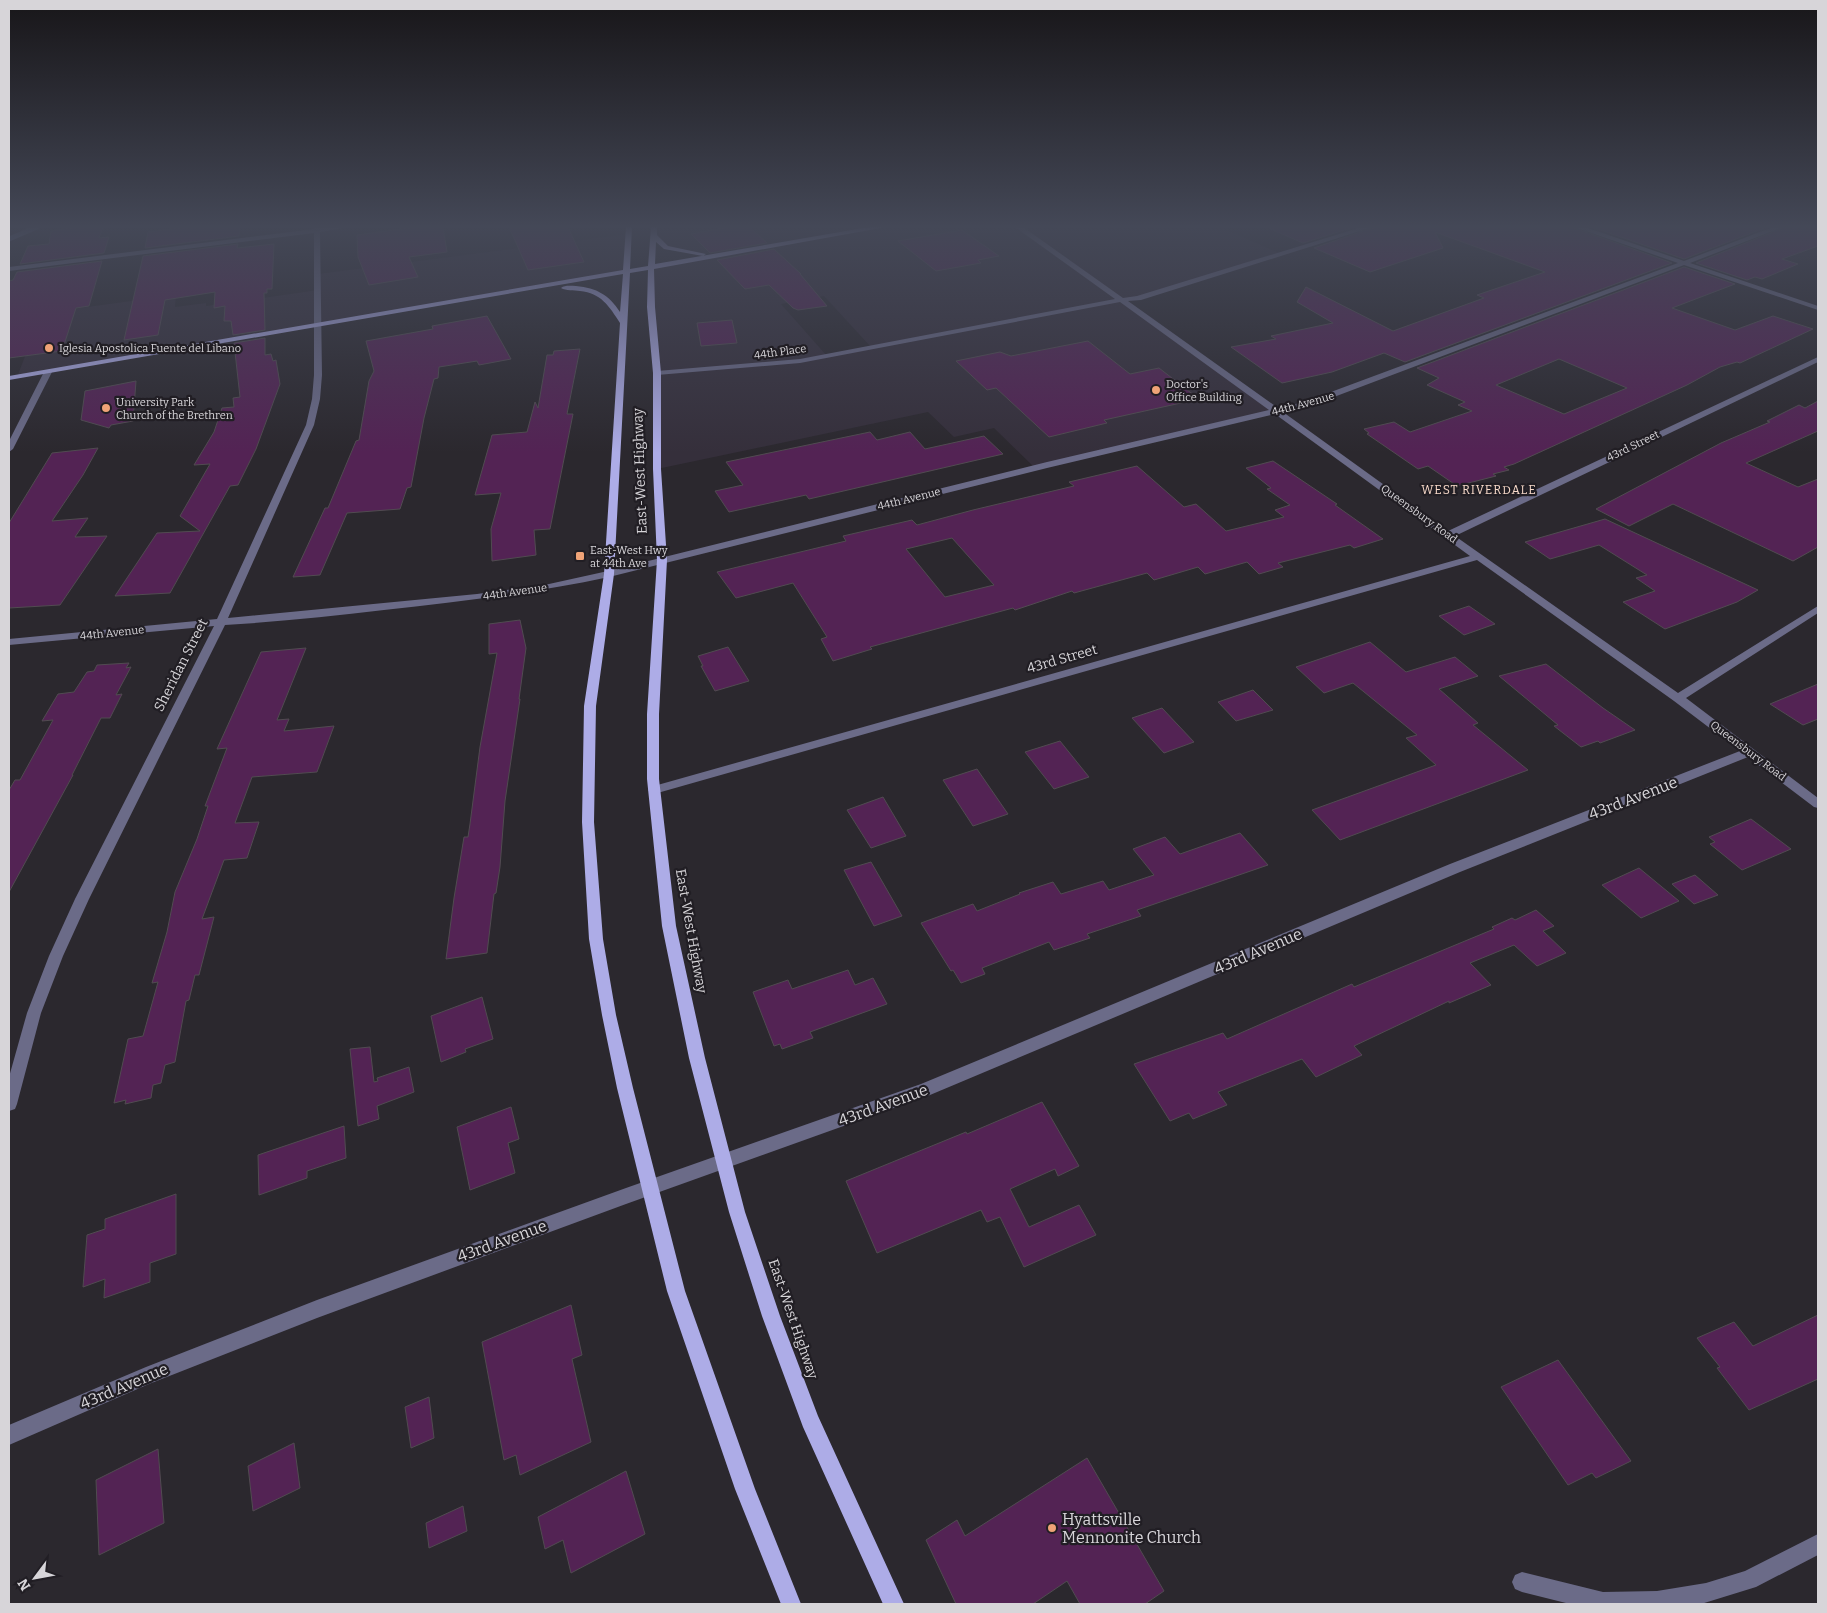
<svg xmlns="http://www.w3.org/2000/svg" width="1827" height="1613" font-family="Bitter,serif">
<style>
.built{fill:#352f3b;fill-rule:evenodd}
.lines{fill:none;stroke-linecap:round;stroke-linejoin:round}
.stream{stroke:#6676a0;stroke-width:5}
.building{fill:#532354;stroke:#514b51;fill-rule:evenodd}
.minor{fill:#6b6b88;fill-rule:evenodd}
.major{fill:#adace7;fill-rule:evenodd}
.poi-dot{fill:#efa377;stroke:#211e24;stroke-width:2}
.labels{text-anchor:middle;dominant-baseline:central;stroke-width:4.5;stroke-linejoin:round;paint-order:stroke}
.far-poi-label{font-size:11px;fill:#d7d5d9;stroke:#211e24;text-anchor:start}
.far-street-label{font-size:11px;fill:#d7d5d9;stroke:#211e24}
.far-neighbourhood-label{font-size:12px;letter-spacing:1px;fill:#f8daca;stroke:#211e24}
.street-label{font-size:14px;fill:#d7d5d9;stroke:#211e24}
.near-street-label{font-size:16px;fill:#d7d5d9;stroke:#211e24}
.near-poi-label{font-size:16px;fill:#d7d5d9;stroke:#211e24;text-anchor:start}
</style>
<rect width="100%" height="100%" fill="#2b282e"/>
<path class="built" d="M 654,227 L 1219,227 L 1281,254 L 1138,298 L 1123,299 L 1277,411 L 1035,468 L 994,428 L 954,437 L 928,412 L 657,469 L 651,268 L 725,254 L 687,253 L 659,243 ZM 824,296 L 871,347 L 827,356 L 781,304 Z
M 628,234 L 627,272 L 17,377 L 42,313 L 176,295 L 175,307 L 206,303 L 206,306 L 318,290 L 318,274 Z"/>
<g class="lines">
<path class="stream" d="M 9,239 L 37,227"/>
</g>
<path class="building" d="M 77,227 L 103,227 L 99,238 L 109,237 L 104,253 L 20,264 L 28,246 L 49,244 L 51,231 Z
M 186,227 L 240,227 L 239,236 L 145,248 L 148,232 Z
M 415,227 L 443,227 L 447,252 L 409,257 L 418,277 L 369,285 L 358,257 L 357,235 Z
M 509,227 L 568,227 L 584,262 L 528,270 Z
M 728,227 L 750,227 L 767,243 L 710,253 L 691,234 Z
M 1266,227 L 1354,227 L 1303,243 Z
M 1375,227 L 1572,227 L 1672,263 L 1405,362 L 1384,353 L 1332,372 L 1282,383 L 1231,347 L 1276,339 L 1271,336 L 1333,323 L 1297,302 L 1306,287 L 1393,331 L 1484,298 L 1477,295 L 1545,272 L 1435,232 L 1443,248 L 1370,272 L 1314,248 Z
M 1592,227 L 1767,227 L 1684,259 Z
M 1785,227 L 1818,227 L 1818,246 L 1782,259 L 1798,264 L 1762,279 L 1755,277 L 1747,280 L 1696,263 Z
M 962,230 L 999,256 L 978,260 L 981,263 L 936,271 L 898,241 Z
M 238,244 L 237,248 L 274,244 L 272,289 L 267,289 L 267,293 L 264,293 L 265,330 L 233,335 L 231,321 L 224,321 L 225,306 L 214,308 L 215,292 L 165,300 L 158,335 L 124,340 L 143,256 Z
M 774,249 L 801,274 L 800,274 L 827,306 L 798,310 L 793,308 L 769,285 L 745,289 L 717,260 Z
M 102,261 L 89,306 L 76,308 L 62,351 L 9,358 L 9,281 L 13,280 L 17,272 Z
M 1684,267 L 1735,284 L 1672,308 L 1735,330 L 1773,316 L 1813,329 L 1740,363 L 1737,362 L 1720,367 L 1687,385 L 1514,464 L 1504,467 L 1509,470 L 1493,474 L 1496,476 L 1457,486 L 1428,466 L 1418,469 L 1367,434 L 1369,433 L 1364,429 L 1394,422 L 1410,432 L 1472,411 L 1458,405 L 1465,402 L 1427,385 L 1439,378 L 1417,368 ZM 1559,359 L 1627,388 L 1564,414 L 1496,385 Z
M 487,316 L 511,359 L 479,365 L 477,361 L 439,367 L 438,378 L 434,379 L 424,418 L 411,487 L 407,488 L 400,509 L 347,513 L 320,575 L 293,577 L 325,508 L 328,508 L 356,441 L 359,440 L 369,381 L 374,371 L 366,341 L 433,329 L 432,326 Z
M 732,320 L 737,343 L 701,346 L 697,323 Z
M 265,338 L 265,355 L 271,354 L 273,361 L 276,360 L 280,384 L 256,449 L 238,485 L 230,486 L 170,593 L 115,596 L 157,533 L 200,531 L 180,516 L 210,464 L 194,465 L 214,432 L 222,408 L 234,407 L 233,398 L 240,397 L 234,343 Z
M 1088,341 L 1130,374 L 1159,368 L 1199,399 L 1104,420 L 1107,423 L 1049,437 L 996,388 L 987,390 L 956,361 L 1000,352 L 1011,356 Z
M 580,349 L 567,414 L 573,414 L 550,529 L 534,530 L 536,555 L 492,561 L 491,529 L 501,493 L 475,495 L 492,435 L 527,432 L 535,402 L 538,408 L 547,355 L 553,355 L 554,351 Z
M 136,381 L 133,421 L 111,425 L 109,428 L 81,420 L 85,391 Z
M 1818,401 L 1818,431 L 1746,463 L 1798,487 L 1818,479 L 1818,547 L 1793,561 L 1673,504 L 1629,526 L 1596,509 L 1721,443 L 1770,422 L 1767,421 L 1799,405 L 1805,408 Z
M 870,432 L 877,440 L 910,432 L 925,449 L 984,436 L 1003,454 L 809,499 L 806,495 L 729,512 L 715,491 L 743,485 L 726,462 Z
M 98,448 L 83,475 L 52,521 L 88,518 L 75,537 L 107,536 L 60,605 L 9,608 L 9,523 L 52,453 Z
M 1273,461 L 1337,504 L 1335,505 L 1383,539 L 1354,548 L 1350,545 L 1278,563 L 1283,567 L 1259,574 L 1247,562 L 1205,574 L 1198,567 L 1154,580 L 1147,573 L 1074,593 L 1072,591 L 1015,610 L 1013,608 L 870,647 L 872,649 L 833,661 L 821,639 L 827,637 L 793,583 L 736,598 L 717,572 L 846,541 L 843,536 L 869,530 L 912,520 L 917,525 L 973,510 L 1074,486 L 1069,482 L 1137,466 L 1184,507 L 1196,504 L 1226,531 L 1284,517 L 1275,510 L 1290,505 L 1267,489 L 1271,488 L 1246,468 ZM 952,538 L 994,585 L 945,597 L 906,549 Z
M 1605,519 L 1758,590 L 1737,602 L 1665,629 L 1623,602 L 1655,591 L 1636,578 L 1647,575 L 1599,545 L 1550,559 L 1525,542 Z
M 1469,606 L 1495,624 L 1464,635 L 1439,616 Z
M 520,620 L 526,648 L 519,699 L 520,699 L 505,801 L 500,867 L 496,893 L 494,894 L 487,953 L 446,959 L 454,898 L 464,837 L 468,837 L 470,824 L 480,747 L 497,653 L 489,654 L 489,624 Z
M 1370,642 L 1406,672 L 1455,657 L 1478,676 L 1439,689 L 1478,723 L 1473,725 L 1528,770 L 1340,840 L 1312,810 L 1436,765 L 1406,738 L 1417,735 L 1353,683 L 1324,693 L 1296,667 Z
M 728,647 L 749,681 L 715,691 L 701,666 L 703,666 L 698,656 Z
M 306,648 L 277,720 L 289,719 L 284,731 L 334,726 L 317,772 L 252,777 L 235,823 L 259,822 L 247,858 L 224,860 L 202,919 L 214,917 L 199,975 L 195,975 L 189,1000 L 186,1001 L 175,1062 L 165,1065 L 161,1083 L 153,1085 L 151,1098 L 125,1104 L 126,1100 L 114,1103 L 128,1039 L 143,1036 L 158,982 L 152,983 L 167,932 L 175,892 L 197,839 L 208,806 L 205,806 L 227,748 L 217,749 L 261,652 Z
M 129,663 L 126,668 L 131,667 L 116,695 L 122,694 L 110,718 L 101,718 L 72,775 L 73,775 L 9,892 L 9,790 L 15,780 L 20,780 L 53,720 L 42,721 L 58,694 L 74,692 L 87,672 L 94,671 L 97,665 Z
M 1546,664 L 1603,708 L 1635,730 L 1600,743 L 1598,741 L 1581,747 L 1554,726 L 1558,725 L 1499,676 Z
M 1818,684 L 1818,719 L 1803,725 L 1770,704 Z
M 1253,690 L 1273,710 L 1236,721 L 1218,702 Z
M 1162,708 L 1194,742 L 1164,753 L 1132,718 Z
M 1060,741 L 1089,777 L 1054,789 L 1025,752 Z
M 977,769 L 1008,814 L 973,826 L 943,780 Z
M 883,797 L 906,836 L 871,848 L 847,810 Z
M 1751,819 L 1791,849 L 1742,870 L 1710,844 L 1715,842 L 1709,837 Z
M 1240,833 L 1268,865 L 1137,910 L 1141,916 L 1087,934 L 1090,938 L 1054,950 L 1049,942 L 982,968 L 985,974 L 961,983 L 953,970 L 951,971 L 921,923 L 973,904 L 977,911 L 1020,894 L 1019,893 L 1053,882 L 1061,894 L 1103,881 L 1109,890 L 1154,875 L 1133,849 L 1165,837 L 1180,854 Z
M 871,862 L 902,916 L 874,926 L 844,870 Z
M 1639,868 L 1679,901 L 1641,918 L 1602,885 Z
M 1695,875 L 1718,895 L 1694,904 L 1672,884 Z
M 1536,910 L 1554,926 L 1543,931 L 1566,953 L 1537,966 L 1514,945 L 1470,963 L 1491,985 L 1449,1003 L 1449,1001 L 1354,1046 L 1362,1055 L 1316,1077 L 1302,1059 L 1218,1092 L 1227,1105 L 1193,1119 L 1189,1113 L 1170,1121 L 1134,1064 L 1223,1033 L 1227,1039 L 1352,984 L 1354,987 L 1494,929 L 1492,927 L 1512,918 L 1515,920 Z
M 848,970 L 855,985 L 873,978 L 887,1004 L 810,1032 L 813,1038 L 782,1049 L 780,1044 L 774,1046 L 753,992 L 788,980 L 792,989 Z
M 482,997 L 493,1039 L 465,1049 L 466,1052 L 441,1062 L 431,1016 Z
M 370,1047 L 374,1082 L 378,1081 L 377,1078 L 409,1067 L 414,1092 L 377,1106 L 379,1119 L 358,1126 L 350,1049 Z
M 1042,1102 L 1079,1166 L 1058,1176 L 1055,1169 L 1010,1189 L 1029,1227 L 1079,1205 L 1096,1235 L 1024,1267 L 1000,1217 L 987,1222 L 981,1210 L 877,1253 L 846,1181 L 966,1132 L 967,1134 Z
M 511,1107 L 519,1139 L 508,1143 L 515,1173 L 470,1190 L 457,1127 Z
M 344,1126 L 346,1158 L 307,1171 L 307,1178 L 259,1195 L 258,1155 Z
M 176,1194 L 176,1254 L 150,1263 L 150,1282 L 104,1298 L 105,1279 L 83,1287 L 87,1235 L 105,1229 L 105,1219 Z
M 571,1305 L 582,1355 L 572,1359 L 591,1442 L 520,1475 L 516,1455 L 504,1460 L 482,1342 Z
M 1818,1315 L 1818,1379 L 1749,1410 L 1717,1368 L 1720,1367 L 1697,1338 L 1734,1322 L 1753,1346 Z
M 1558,1360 L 1631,1461 L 1596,1478 L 1592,1473 L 1568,1485 L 1501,1387 Z
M 429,1397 L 434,1438 L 411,1448 L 405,1407 Z
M 294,1443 L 300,1488 L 253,1511 L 248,1466 Z
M 158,1449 L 164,1523 L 99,1555 L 96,1480 Z
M 1087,1458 L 1164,1591 L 1145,1604 L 1080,1604 L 1067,1581 L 1033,1604 L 956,1604 L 926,1540 L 957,1520 L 965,1536 Z
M 626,1471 L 645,1534 L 571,1573 L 563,1540 L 545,1549 L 538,1517 Z
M 463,1506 L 467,1531 L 429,1548 L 426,1523 Z"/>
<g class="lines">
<path class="minor" d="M 314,227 L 349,227 L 320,232 L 322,375 L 320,399 L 314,425 L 228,618 L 477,594 L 549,584 L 608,571 L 1047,462 L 1269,410 L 1120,302 L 800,363 L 657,375 L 653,373 L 657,371 L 800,359 L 1115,299 L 1015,227 L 1023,227 L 1123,298 L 1137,296 L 1362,227 L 1373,227 L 1141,300 L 1128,301 L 1278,408 L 1304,402 L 1678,263 L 1574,227 L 1585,227 L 1684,261 L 1773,227 L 1783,227 L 1690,263 L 1818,306 L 1818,310 L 1684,265 L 1310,406 L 1283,412 L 1448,531 L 1818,357 L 1818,362 L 1455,536 L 1678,693 L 1818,606 L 1818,613 L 1686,698 L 1818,798 L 1818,808 L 1814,807 L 1748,757 L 1460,872 L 930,1095 L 626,1204 L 317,1318 L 149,1384 L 9,1445 L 9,1425 L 146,1367 L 317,1300 L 626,1188 L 921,1084 L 1450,864 L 1740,751 L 1674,701 L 1477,560 L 654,794 L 650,793 L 648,790 L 650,787 L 654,786 L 1470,556 L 1275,414 L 1047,468 L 609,577 C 534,593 460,602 384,610 C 331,616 278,622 225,625 L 89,899 L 63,956 L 41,1013 L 17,1104 L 15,1109 L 9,1111 L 9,1077 L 27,1013 L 49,956 L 75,899 L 214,626 L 9,645 L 9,639 L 217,619 L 306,425 L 312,399 L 314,375 L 314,233 L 9,271 L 9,267 L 314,229 Z
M 45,370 L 52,372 L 13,449 L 9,452 L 9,441 Z
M 1818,1534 L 1818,1555 L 1756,1587 L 1701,1604 L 1570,1604 L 1522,1592 L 1515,1589 L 1512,1582 L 1515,1575 L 1522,1572 L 1603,1592 L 1657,1591 L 1706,1583 L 1745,1571 Z"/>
<path class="major" d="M 626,227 L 632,227 L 630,269 L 648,266 L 651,227 L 657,227 L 657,235 L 668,246 L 706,254 L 703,256 L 664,249 L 656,242 L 655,264 L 869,227 L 886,227 L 654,269 L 655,307 L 661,373 L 661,469 L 667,560 L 659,714 L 659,779 L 676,926 L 705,1058 L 745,1212 L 780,1316 L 818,1416 L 904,1604 L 883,1604 L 803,1427 L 762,1316 L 729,1212 L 689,1058 L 662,926 L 647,779 L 647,714 L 657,560 L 653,469 L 653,373 L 647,307 L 648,270 L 630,273 L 614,574 L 596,706 L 594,822 L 603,939 L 616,1015 L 633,1088 L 685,1291 L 755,1489 L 801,1604 L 781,1604 L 735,1489 L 667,1291 L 617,1088 L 602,1015 L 589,939 L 582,822 L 584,706 L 604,574 L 620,323 C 609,306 601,293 580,291 C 574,290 566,291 561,288 C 565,285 570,286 576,286 C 597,288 609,295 620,312 L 623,274 L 9,380 L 9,376 L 623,270 Z"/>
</g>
<linearGradient id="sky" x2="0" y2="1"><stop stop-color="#181619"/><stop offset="0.5" stop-color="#444857"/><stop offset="1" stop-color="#444857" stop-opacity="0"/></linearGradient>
<rect width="1827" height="453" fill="url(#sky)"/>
<g class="poi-dot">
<circle cx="49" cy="348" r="5"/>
<circle cx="1156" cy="390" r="5"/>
<circle cx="106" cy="408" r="5"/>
<rect x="575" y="551" width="10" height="10" rx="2.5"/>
<circle cx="1052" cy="1528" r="5"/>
</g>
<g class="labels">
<g class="far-poi-label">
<text x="59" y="348">Iglesia Apostolica Fuente del Libano</text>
<text x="1166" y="384">Doctor's<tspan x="1166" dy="13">Office Building</tspan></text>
<text x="116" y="402">University Park<tspan x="116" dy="13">Church of the Brethren</tspan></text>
<text x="590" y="550">East-West Hwy<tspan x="590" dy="13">at 44th Ave</tspan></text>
</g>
<g class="far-street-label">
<text transform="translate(780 352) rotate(-8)">44th Place</text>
<text transform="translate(1303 404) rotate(-15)">44th Avenue</text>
<text transform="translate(1633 446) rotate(-26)">43rd Street</text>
<text transform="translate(909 499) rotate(-14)">44th Avenue</text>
<text transform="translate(1419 514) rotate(36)">Queensbury Road</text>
<text transform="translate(515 592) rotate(-8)">44th Avenue</text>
<text transform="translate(112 633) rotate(-6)">44th Avenue</text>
<text transform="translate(1748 751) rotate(37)">Queensbury Road</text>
</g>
<g class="far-neighbourhood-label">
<text x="1479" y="490">WEST RIVERDALE</text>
</g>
<g class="street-label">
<text transform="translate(640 471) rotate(-92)">East-West Highway</text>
<text transform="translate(1062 659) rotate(-16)">43rd Street</text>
<text transform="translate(181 665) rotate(-63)">Sheridan Street</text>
<text transform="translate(691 931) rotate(80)">East-West Highway</text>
<text transform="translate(793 1319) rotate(71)">East-West Highway</text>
</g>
<g class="near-street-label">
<text transform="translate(1633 798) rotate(-21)">43rd Avenue</text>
<text transform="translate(1258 951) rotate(-23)">43rd Avenue</text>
<text transform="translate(883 1105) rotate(-20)">43rd Avenue</text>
<text transform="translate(502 1241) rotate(-20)">43rd Avenue</text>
<text transform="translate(124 1386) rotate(-23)">43rd Avenue</text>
</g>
<g class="near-poi-label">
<text x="1062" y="1519">Hyattsville<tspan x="1062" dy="18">Mennonite Church</tspan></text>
</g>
</g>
<rect width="1827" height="1613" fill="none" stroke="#d7d5d9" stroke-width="20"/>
<g transform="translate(35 1578) rotate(238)" stroke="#211e24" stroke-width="4" paint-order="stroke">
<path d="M0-4L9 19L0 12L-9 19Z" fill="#d7d5d9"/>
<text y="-8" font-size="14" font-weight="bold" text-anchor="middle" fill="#d7d5d9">N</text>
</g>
</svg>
